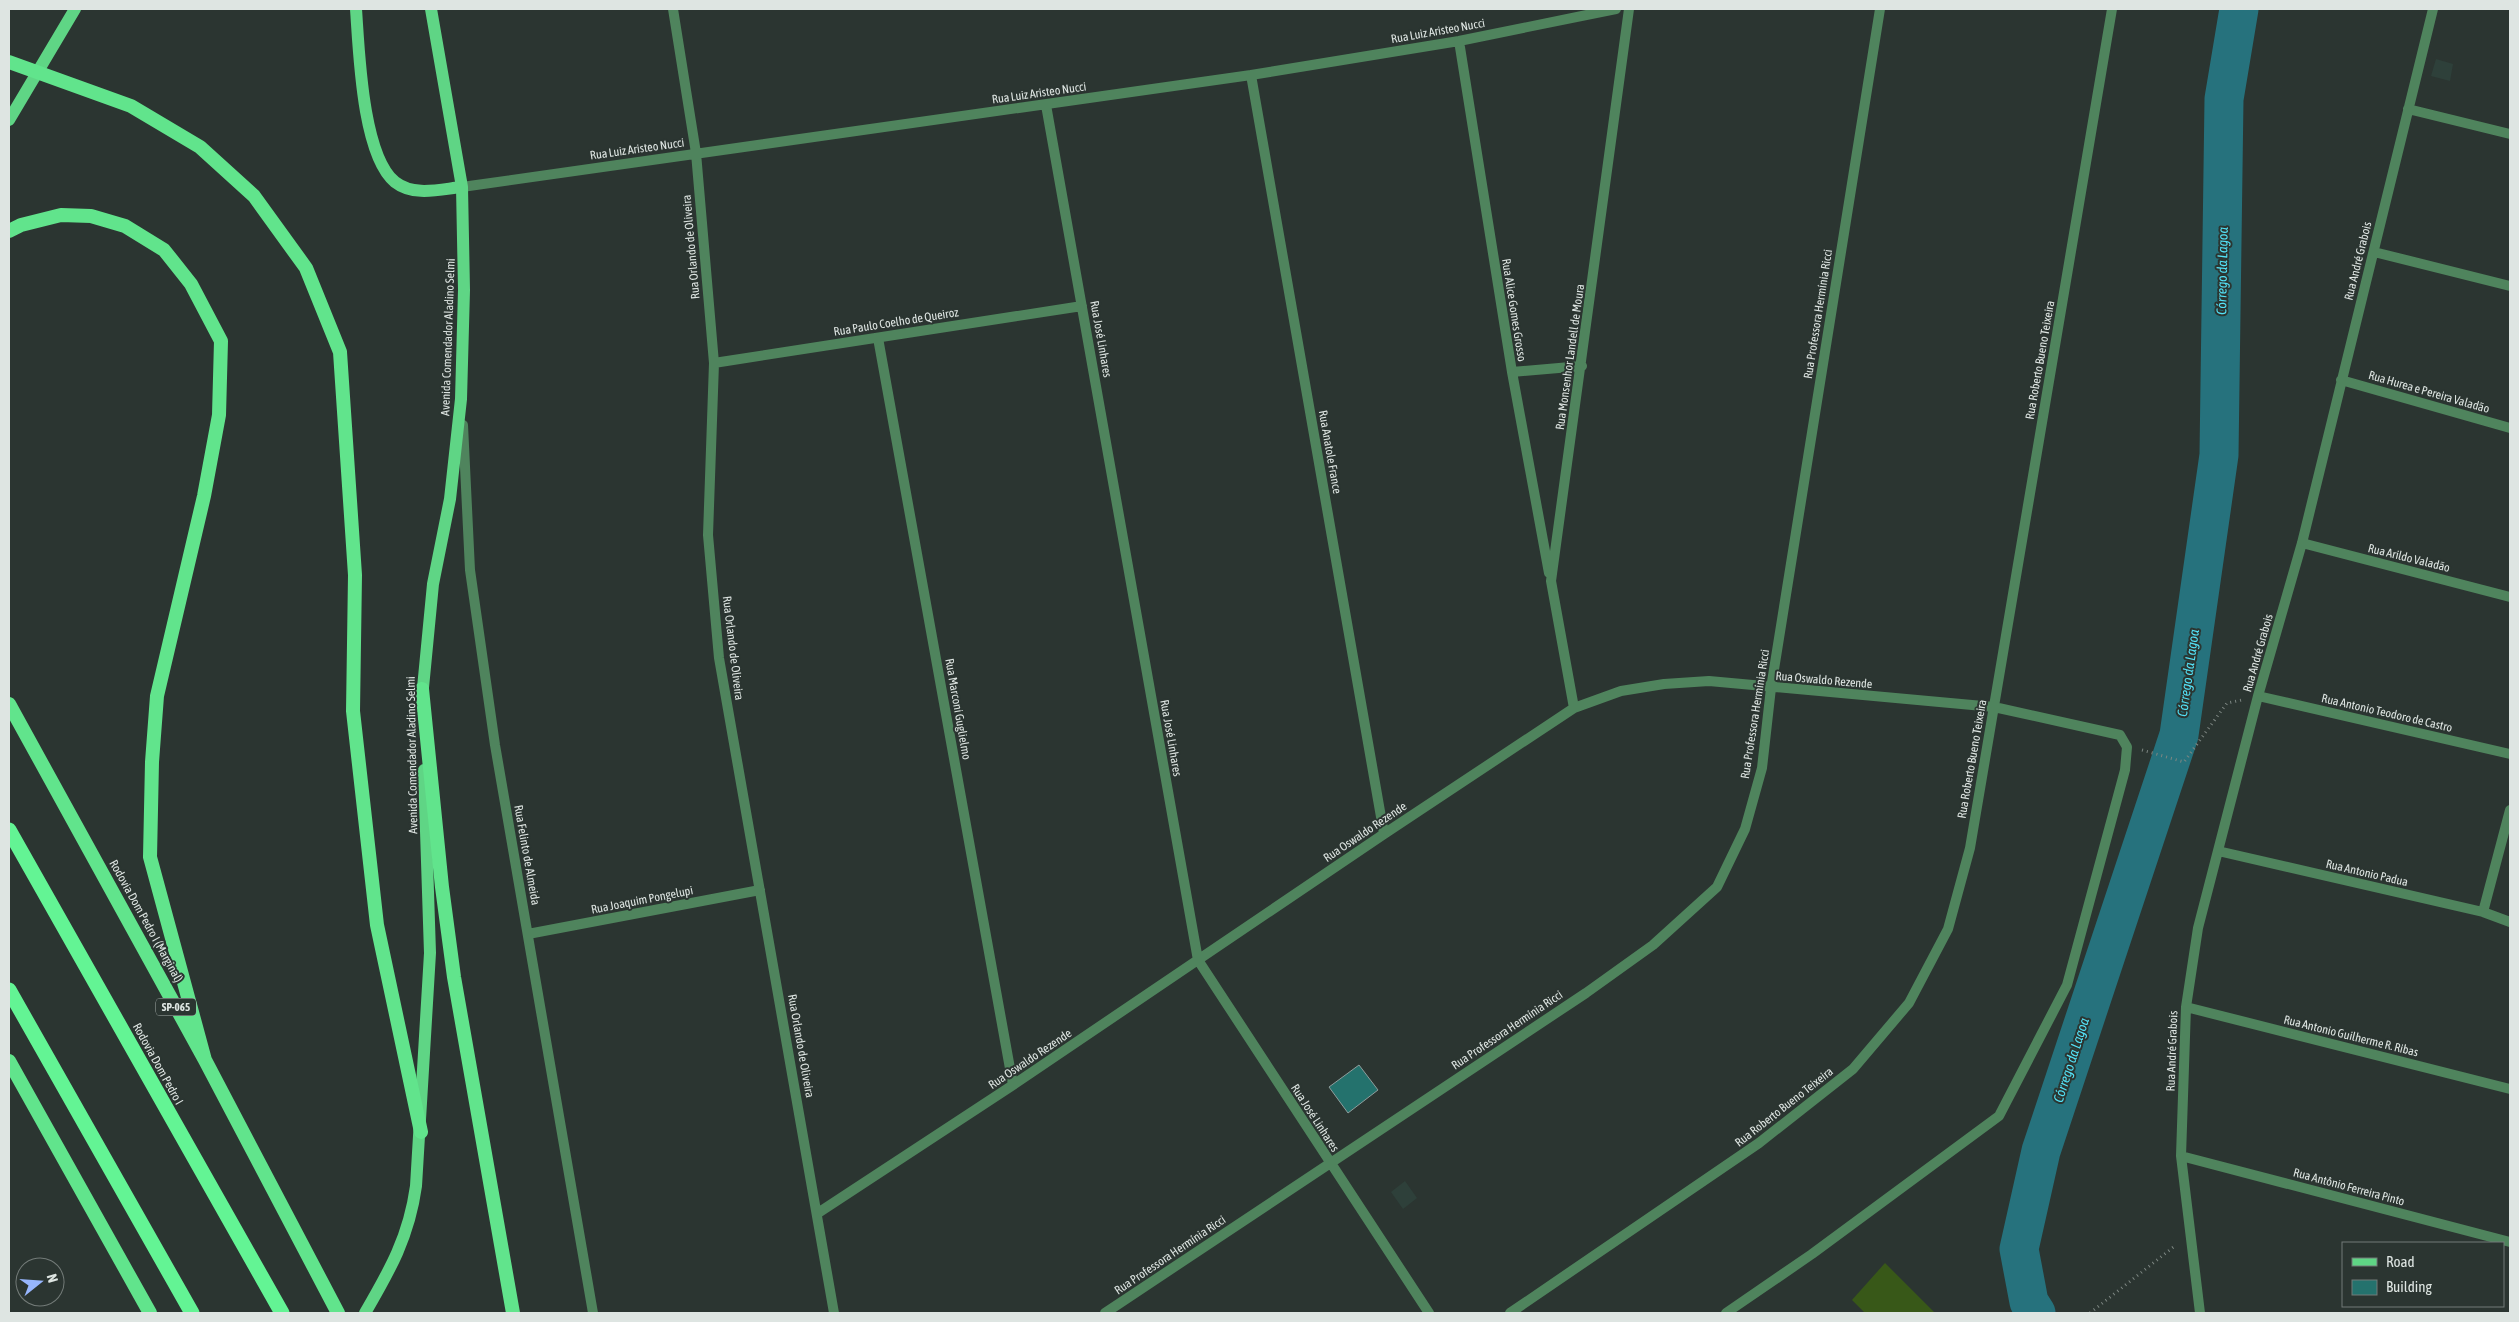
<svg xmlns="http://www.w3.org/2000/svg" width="2519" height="1322" font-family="'Asap Condensed',sans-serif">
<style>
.built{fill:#2e403a}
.green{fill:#385818}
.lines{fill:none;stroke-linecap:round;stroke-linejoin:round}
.river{stroke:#26727d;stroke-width:39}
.building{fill:#24726d;stroke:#8f9d9c}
.path{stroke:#7e8783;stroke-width:3;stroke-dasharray:1 4;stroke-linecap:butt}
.minor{stroke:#4f845d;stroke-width:10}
.primary{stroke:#5fd585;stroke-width:12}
.trunk{stroke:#61e48c;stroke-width:14}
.motorway{stroke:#63f494;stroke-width:15}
.labels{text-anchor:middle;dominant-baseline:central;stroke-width:4;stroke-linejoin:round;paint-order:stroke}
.shield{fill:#2b3531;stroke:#a8b0ad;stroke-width:1}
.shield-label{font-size:11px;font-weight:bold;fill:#dee5e2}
.street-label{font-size:12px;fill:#dee5e2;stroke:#2b3531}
.water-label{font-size:14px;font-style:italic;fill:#53e1f6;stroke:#2b3531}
</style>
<rect width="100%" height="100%" fill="#2b3531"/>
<path class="built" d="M 2436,59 L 2453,64 L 2450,81 L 2431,76 Z
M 1405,1181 L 1417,1198 L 1403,1209 L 1391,1192 Z"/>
<path class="green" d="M 1885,1263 L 1935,1313 L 1865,1313 L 1852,1300 Z"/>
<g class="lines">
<path class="river" d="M 2036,1313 L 2029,1302 L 2019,1249 L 2041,1151 L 2179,735 L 2219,455 L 2224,99 L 2239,9"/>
</g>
<path class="building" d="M 1359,1065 L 1378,1090 L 1348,1113 L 1329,1087 Z"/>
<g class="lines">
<path class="path" d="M 2142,750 L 2184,762 L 2227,703 L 2242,700
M 2090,1313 L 2176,1245"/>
<path class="minor" d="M 673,9 L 696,153 L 714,363 L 708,535 L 719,658 L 834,1313
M 1459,41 L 1512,372 L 1549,573
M 1251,75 L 1384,834
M 1046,105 L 1198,960 L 1429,1313
M 2408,109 L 2510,134
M 462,187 L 1251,75 L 1459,41 L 1616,9
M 2374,252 L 2510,286
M 878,338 L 1013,1085
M 714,363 L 1082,306
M 1512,372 L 1582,366
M 2341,380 L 2510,428
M 463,425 L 470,570 L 495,745 L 593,1313
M 2302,543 L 2510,597
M 2258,696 L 2510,754
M 1574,708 L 1551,581 L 1629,9
M 2218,851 L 2483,912 L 2510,922
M 2483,912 L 2510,810
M 528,934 L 760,890
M 2186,1007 L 2510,1089
M 2181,1156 L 2510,1242
M 818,1213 L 1013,1085 L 1384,834 L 1574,708 L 1621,691 L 1664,684 L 1709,681 L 1742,684 L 1994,707 L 2120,735 L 2127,747 L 2125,770 L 2067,985 L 1999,1116 L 1812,1254 L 1726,1313
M 1105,1313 L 1586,993 L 1653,945 L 1717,887 L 1745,829 L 1762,768 L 1771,688 L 1880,9
M 1510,1313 L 1759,1143 L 1853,1069 L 1909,1003 L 1948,929 L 1970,848 L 2112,9
M 2200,1313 L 2181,1156 L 2186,1007 L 2198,928 L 2258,696 L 2302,543 L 2433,9"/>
<path class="primary" d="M 356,9 C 359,50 362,155 395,182 C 414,197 441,189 462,187
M 9,120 L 75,9
M 422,698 L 433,584 L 450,499 L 461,399 L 464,290 L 462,187 L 431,9
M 365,1313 C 390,1270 409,1237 416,1186 L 430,953 L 424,770"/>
<path class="trunk" d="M 9,62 L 131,106 L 200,147 L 254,196 L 306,268 L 340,352 L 355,575 L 353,711 L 377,925 L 421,1132
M 9,231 L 21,225 L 61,215 L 91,216 L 125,226 L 164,250 L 191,284 L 221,341 L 219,415 L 204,496 L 157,696 L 152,762 L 150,857 L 205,1060
M 422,689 L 442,887 L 454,977 L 513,1313
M 9,704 L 205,1060 L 338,1313
M 9,1061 L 150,1313"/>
<path class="motorway" d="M 9,830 L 282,1313
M 9,990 L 192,1313"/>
</g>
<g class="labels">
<rect class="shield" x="156" y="998.5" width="40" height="17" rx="4"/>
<g class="shield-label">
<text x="176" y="1007">SP-065</text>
</g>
<g class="street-label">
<text transform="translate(1438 31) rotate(-10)">Rua Luiz Aristeo Nucci</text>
<text transform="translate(1039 93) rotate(-8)">Rua Luiz Aristeo Nucci</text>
<text transform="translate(637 149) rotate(-8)">Rua Luiz Aristeo Nucci</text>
<text transform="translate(691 247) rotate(-95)">Rua Orlando de Oliveira</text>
<text transform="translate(2358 261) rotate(-76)">Rua André Grabois</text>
<text transform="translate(1514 310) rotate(81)">Rua Alice Gomes Grosso</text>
<text transform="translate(1818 314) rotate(-81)">Rua Professora Hermínia Ricci</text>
<text transform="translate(896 322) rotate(-9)">Rua Paulo Coelho de Queiroz</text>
<text transform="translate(448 337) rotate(-88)">Avenida Comendador Aladino Selmi</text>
<text transform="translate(1101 339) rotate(80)">Rua José Linhares</text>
<text transform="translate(1570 357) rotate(-82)">Rua Monsenhor Landell de Moura</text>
<text transform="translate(2040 360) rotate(-80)">Rua Roberto Bueno Teixeira</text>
<text transform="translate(2429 392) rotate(16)">Rua Hurea e Pereira Valadão</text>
<text transform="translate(1330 452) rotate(80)">Rua Anatole France</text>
<text transform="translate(2409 558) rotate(14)">Rua Arildo Valadão</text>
<text transform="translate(733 648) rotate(83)">Rua Orlando de Oliveira</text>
<text transform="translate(2258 653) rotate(-74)">Rua André Grabois</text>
<text transform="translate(1824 680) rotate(5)">Rua Oswaldo Rezende</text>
<text transform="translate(958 709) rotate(80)">Rua Marconi Guglielmo</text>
<text transform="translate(2387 713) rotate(13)">Rua Antonio Teodoro de Castro</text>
<text transform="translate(1755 714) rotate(-81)">Rua Professora Hermínia Ricci</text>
<text transform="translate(1171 738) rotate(80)">Rua José Linhares</text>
<text transform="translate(412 755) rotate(-91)">Avenida Comendador Aladino Selmi</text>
<text transform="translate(1972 759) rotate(-80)">Rua Roberto Bueno Teixeira</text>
<text transform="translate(1365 832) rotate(-34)">Rua Oswaldo Rezende</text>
<text transform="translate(527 855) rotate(80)">Rua Felinto de Almeida</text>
<text transform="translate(2367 873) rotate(13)">Rua Antonio Padua</text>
<text transform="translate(642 900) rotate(-11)">Rua Joaquim Pongelupi</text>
<text transform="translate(146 921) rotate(61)">Rodovia Dom Pedro I (Marginal)</text>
<text transform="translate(1507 1030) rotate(-34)">Rua Professora Hermínia Ricci</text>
<text transform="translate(2351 1036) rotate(14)">Rua Antonio Guilherme R. Ribas</text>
<text transform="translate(801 1046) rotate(80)">Rua Orlando de Oliveira</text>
<text transform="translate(2172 1051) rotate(-88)">Rua André Grabois</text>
<text transform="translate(1030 1059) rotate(-34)">Rua Oswaldo Rezende</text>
<text transform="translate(158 1064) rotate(61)">Rodovia Dom Pedro I</text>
<text transform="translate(1784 1107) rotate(-38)">Rua Roberto Bueno Teixeira</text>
<text transform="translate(1315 1118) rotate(57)">Rua José Linhares</text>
<text transform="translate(2349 1187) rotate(15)">Rua Antônio Ferreira Pinto</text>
<text transform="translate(1170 1255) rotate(-34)">Rua Professora Hermínia Ricci</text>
</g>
<g class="water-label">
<text transform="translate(2222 271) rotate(-89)">Córrego da Lagoa</text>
<text transform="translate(2188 673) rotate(-82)">Córrego da Lagoa</text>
<text transform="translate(2071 1060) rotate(-72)">Córrego da Lagoa</text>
</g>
</g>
<rect width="2519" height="1322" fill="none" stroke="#dee5e2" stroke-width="20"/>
<rect x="2342" y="1242" width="162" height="65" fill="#2b3531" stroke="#737b78"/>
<rect x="2352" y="1258" width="25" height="8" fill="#5fd585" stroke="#737b78"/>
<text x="2386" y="1267" font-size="15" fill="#dee5e2">Road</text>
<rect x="2352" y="1280" width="25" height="15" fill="#24726d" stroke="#737b78"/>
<text x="2386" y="1292" font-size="15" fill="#dee5e2">Building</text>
<g transform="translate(40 1282) rotate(73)"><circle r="24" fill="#2b3531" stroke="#737b78"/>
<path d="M0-4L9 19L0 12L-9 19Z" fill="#97b6fd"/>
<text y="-8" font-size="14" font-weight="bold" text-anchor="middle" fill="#dee5e2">N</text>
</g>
</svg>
